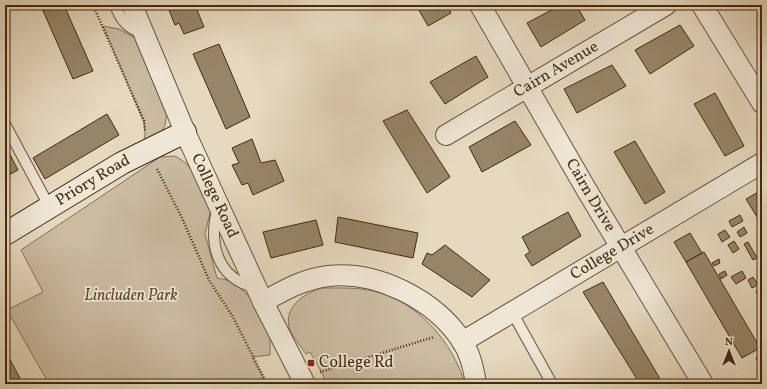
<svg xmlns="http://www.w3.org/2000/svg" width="767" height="389" font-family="Vollkorn,serif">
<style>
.green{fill:#cabba1;stroke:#867256}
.building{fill:#978569;stroke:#412a0c}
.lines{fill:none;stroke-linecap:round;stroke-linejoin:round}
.lane-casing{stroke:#6a5639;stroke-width:12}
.street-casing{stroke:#6a5639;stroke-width:22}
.secondary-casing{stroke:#412a0c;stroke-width:24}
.path{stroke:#412a0c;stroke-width:2.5;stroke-dasharray:1 2;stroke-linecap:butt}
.lane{stroke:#efe6d5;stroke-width:10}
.street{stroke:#efe6d5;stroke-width:20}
.secondary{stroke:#efe6d5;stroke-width:22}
.poi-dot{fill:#8f2418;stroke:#efe6d5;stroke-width:1.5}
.labels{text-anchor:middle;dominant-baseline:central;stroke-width:3.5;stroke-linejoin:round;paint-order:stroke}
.street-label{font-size:16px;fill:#412a0c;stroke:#efe6d5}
.park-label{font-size:16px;font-style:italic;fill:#5c472a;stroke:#efe6d5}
.poi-label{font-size:16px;fill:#412a0c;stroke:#efe6d5;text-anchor:start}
</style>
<rect width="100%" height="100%" fill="#e6d9bf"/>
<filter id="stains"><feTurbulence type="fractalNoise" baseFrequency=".005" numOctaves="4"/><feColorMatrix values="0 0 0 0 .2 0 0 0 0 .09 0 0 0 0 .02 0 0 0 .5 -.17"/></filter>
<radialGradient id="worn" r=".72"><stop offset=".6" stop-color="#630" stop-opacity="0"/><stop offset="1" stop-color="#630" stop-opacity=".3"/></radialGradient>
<path class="green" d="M 103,26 L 119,29 L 135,38 L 167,110 L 165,126 L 158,136 L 143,144 L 145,134 L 144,122 Z
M 175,156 L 186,163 L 194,173 L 211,209 L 205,234 L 217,278 L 232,281 L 251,298 L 270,333 L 270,355 L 252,357 L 267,384 L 49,384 L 7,310 L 43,292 L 21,250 L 160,157 Z
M 322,288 C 340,288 359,287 377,292 C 419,303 453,343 465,384 L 327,384 L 320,369 L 310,352 L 306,354 C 301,346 294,339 290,330 C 282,308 304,293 322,288 Z"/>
<path class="building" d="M 43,5 L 64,5 L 93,71 L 73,79 L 41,6 Z
M 167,5 L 195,5 L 204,27 L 184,34 L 179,23 L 175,25 Z
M 416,5 L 447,5 L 451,13 L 428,26 Z
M 561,5 L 576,5 L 585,20 L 541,47 L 527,23 Z
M 680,25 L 694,46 L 650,74 L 635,50 Z
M 219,44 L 250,117 L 226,129 L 193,54 Z
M 476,56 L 488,77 L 445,104 L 430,82 Z
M 612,65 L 626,86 L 577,113 L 564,89 Z
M 715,93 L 744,146 L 725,156 L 694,104 Z
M 407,110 L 450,177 L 427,193 L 383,121 Z
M 107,114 L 119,135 L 45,179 L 33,158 Z
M 515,121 L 531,145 L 482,172 L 469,147 Z
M 252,139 L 261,163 L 275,160 L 284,181 L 253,195 L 248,183 L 242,185 L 232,165 L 239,163 L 232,148 Z
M 635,141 L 665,192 L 645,204 L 614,152 Z
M 7,149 L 18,170 L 5,177 L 5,150 Z
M 762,190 L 762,225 L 746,199 Z
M 568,212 L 581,236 L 532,266 L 525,255 L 530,252 L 522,237 Z
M 740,215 L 743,221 L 732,227 L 729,221 Z
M 338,217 L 418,233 L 413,258 L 335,242 Z
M 316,220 L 323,245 L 271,258 L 263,232 Z
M 744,227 L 747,233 L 740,237 L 737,232 Z
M 725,230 L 730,237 L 722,242 L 718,234 Z
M 690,233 L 702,253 L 686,262 L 674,242 Z
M 734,241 L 739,249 L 733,253 L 728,245 Z
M 748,242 L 757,258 L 753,260 L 744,244 Z
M 445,245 L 490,280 L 472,297 L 422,264 L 427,253 L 432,255 Z
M 704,252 L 760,348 L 742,358 L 686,262 Z
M 719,259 L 720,263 L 714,266 L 712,263 Z
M 725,271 L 727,275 L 721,279 L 719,274 Z
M 742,271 L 746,278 L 736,284 L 731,277 Z
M 753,277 L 758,285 L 752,288 L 748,280 Z
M 603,282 L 663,384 L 640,384 L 583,292 Z
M 762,288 L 762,295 L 759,297 L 756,291 Z
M 7,354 L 23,384 L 5,384 L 5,355 Z
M 762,356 L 762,369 L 756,358 Z"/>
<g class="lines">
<defs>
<path id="lane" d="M 115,5 C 121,21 127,28 144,34
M 5,124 L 49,206
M 218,207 C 208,243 216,278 256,288
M 512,312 L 552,384"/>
<g id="street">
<path id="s1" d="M 132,5 L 185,132 L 263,302 L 305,384"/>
<path id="s2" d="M 480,5 L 586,189 L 703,384"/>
<path d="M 702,5 L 762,103"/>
<path id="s3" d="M 446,135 L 666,5"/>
<path d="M 263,302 C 284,290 304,279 328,276 C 377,270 435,300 462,341 C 470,353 474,370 476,384"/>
<path id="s4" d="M 462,342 L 762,163"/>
</g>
<g id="secondary">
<path id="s5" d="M 5,234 L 122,163 L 185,132"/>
</g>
</defs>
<use href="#lane" class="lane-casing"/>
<use href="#street" class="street-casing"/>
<use href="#secondary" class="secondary-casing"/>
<path class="path" d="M 93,5 L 144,121 L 145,130
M 157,169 L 182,218 L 209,280 L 233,317 L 267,384
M 320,372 L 434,337"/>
<use href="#lane" class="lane"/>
<use href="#street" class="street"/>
<use href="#secondary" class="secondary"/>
</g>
<rect class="poi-dot" x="307" y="359" width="8" height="8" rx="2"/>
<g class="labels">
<g class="street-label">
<text stroke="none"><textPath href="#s3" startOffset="128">Cairn Avenue</textPath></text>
<text stroke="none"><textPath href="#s5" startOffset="103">Priory Road</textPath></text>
<text stroke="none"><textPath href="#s2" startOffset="220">Cairn Drive</textPath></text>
<text stroke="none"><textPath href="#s1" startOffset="208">College Road</textPath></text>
<text stroke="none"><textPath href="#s4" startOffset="175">College Drive</textPath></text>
</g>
<g class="park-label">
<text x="131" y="296">Lincluden Park</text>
</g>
<g class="poi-label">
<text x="319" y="363">College Rd</text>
</g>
</g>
<rect width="767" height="389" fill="none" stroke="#e6d9bf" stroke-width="20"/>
<rect x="6" y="6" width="755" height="377" fill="none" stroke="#412a0c" stroke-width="2"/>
<rect x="10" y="10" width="747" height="369" fill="none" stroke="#412a0c"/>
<g transform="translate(729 351)" stroke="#efe6d5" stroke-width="3" paint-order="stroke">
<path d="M0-3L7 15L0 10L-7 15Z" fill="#412a0c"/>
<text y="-6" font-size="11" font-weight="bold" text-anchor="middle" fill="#412a0c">N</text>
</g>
<rect width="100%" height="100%" filter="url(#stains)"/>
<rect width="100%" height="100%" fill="url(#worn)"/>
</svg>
